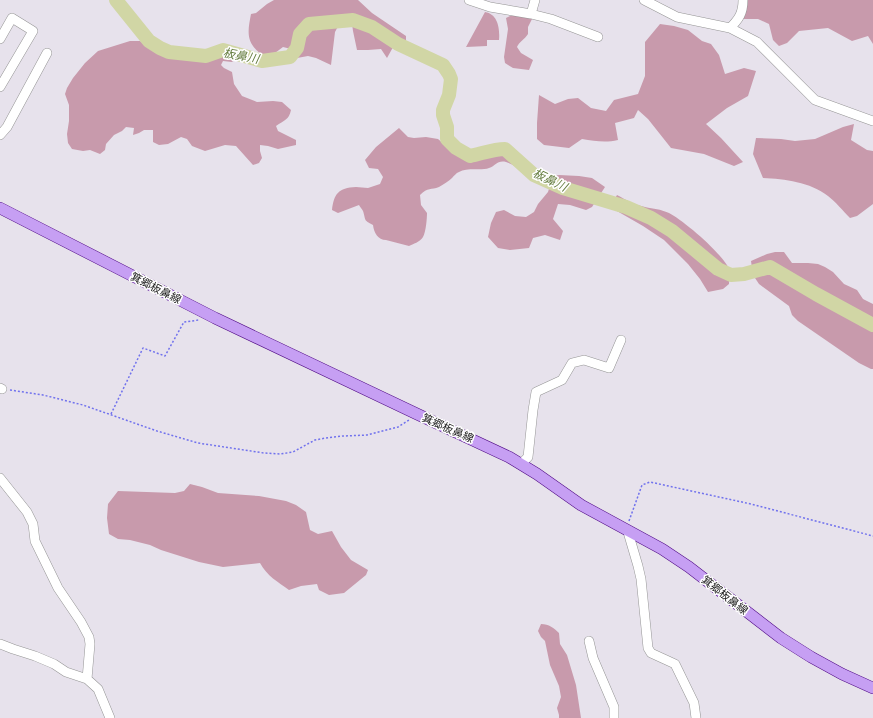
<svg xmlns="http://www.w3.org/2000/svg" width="873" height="718" font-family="'Public Sans','Noto Sans JP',sans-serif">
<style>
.forest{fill:#c89aac}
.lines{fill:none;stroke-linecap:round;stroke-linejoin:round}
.river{stroke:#d1d6a5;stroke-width:14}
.minor-casing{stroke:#959595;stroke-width:10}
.major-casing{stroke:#510c86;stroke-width:12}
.path{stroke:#7172ed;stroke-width:1.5;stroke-dasharray:2 2;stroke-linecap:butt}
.minor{stroke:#fff;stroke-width:9}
.major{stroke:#c69ff3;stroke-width:11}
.labels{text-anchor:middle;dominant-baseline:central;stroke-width:3;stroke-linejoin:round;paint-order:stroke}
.street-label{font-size:11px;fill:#1b1b1b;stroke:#fff}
.water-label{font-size:12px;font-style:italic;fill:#667e41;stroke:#fff}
</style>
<rect width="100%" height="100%" fill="#e7e2ec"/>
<path class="forest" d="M 274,0 L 358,0 L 372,13 L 406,36 L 406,43 L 397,40 L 387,58 L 381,49 L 368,50 L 357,50 L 353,31 L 351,16 L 343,17 L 335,32 L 331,65 L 316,58 L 308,56 L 297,58 L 291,49 L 283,47 L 275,53 L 265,57 C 246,44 247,34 251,14 L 256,13 L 267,4 Z
M 747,0 L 873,0 L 873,44 L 868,36 L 852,41 L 828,28 L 799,31 L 787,43 L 779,46 L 773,40 L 769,24 L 758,19 L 741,19 Z
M 485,12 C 498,14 500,29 499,40 L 487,40 L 487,46 L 466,47 Z
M 512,15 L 520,15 L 532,19 L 528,27 L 528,34 C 525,39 519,42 517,47 L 521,53 L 533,60 L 529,70 L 513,68 L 505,63 L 504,57 L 508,29 L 506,18 Z
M 660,24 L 674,26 L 688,30 L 702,41 L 711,44 L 719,55 L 725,74 L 744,68 L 756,71 L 748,96 L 727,108 L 706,124 L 721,138 L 743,162 L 734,166 L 704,154 L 671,148 L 648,119 L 638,110 L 634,118 L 615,123 L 618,140 C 605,143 595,141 582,139 L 569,148 L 544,145 L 537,139 L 537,123 L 539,95 L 555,104 L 568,99 L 578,98 L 591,108 L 606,111 L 614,100 L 638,94 L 645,76 L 645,42 Z
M 130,41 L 140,41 L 153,50 L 167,55 L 207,61 L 225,55 L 233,57 L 235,59 L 232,62 L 223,61 L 221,65 L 224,68 L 232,72 L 234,84 L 242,96 L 257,102 L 273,101 L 282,102 L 291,110 C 289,120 284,120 276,126 L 278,131 L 296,140 L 296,145 L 278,149 L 268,146 L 260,145 L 260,151 L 262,158 L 259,163 L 253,165 L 236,146 L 225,145 L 205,151 L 192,146 L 187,139 L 181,137 L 168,144 L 159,145 L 153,142 L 153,130 L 144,130 L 139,133 L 133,135 L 134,128 L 126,127 L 122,131 L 114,135 L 106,144 L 105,150 L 100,154 L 90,150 L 83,151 L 72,149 L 68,143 L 67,134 L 69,121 L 69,105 L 65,94 L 67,88 L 73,78 L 85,63 L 98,51 Z
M 854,124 L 851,140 L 867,150 L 873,151 L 873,204 L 857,216 L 850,218 C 843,211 836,202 828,196 C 810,182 785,179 763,178 L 753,154 L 756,138 L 781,139 L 795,141 L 815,139 L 843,127 Z
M 399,128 L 408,137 L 414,138 L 426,137 L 438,139 L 458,156 L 466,161 L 487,158 L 501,154 L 512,156 L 531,167 L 541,176 L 538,181 C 527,176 518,166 506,162 C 497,160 496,166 489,168 C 482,171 467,167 459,172 C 456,173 454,176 452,178 C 449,181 444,184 439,187 C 431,190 428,187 420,195 L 421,205 L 427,213 C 427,218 426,232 423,237 C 420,242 413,244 409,246 L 386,240 C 378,240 374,233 373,225 C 363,220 366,220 363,211 C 362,209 360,207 359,205 L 338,213 L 332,210 C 334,194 338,188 356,187 C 360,187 364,188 368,188 C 372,187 376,185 380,184 L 383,177 L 378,169 L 369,168 L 365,160 L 376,147 Z
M 559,175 L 579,176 L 592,178 L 605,187 L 592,207 L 586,210 L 570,205 L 558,204 L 553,219 L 563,231 L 560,240 L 545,235 L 533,238 L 529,248 L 510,250 L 498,248 L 488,237 L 491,223 L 496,212 L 504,210 L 515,216 L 526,217 L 534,212 L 538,204 L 548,192 L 553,176 Z
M 617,195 C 626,200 635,205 645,207 C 654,209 660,209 669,213 C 683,220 723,254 729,269 C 731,273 729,279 729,284 L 723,289 L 708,292 L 700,279 L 688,264 L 664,240 L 643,226 L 610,207 Z
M 775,252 L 784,252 L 792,263 L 808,263 L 818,264 L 825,267 L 833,272 L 844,284 L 857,290 L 863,299 L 873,304 L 873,369 L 871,369 L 859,363 L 798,321 L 792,315 L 789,306 L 759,284 L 753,275 L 751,261 L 767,254 Z
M 190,484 L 202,487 L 218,493 L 259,496 L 286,501 L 296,505 L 306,512 L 310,530 L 318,534 L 332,531 L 341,547 L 351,560 L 368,570 L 366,575 L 344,593 L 329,595 L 319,590 L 317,584 L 301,586 L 289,590 C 278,582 267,576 260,563 L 223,567 L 199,562 L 161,550 L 150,545 L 130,540 L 118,539 L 109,534 L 107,518 L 108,504 L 118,491 L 175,493 L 184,491 Z
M 541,624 C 549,624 554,628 559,633 L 560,644 L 567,655 L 576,685 L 581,718 L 559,718 L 559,715 L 557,708 L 561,697 L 559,686 L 550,665 L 545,641 L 541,637 L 538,631 Z"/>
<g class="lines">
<path class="river" d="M 116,0 L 149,41 L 160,48 L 169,52 L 206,56 L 223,50 L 262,61 L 290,57 L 297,48 L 300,34 L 309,24 L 353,20 L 372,27 L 398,44 L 443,65 L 449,74 L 451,79 L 449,95 L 443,110 L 443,115 L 447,127 L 447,139 L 456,148 L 470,156 C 481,154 493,149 505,149 L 534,175 L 563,188 L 626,207 L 651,218 L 672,231 L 718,269 L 731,275 L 744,274 L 770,267 L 816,294 L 873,325"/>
<defs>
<path id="minor" d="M 469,0 L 490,7 L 531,14 L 551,19 L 598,37
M 644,0 L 677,17 L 730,28 L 757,42 L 815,100 L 873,121
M 531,14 L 535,0
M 730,28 C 739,19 743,13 743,0
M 0,39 L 12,18 L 33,31 L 0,87
M 0,135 L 7,127 L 47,53
M 0,388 L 2,389
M 521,464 L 528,457 L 533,410 L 536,392 L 562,380 L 572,363 L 584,360 L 609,368 L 621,340
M 0,478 L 27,512 L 33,524 L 35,541 L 58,588 L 81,622 L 89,637 L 90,644 L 87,679
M 628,532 L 638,566 L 641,579 L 648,648 L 651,653 L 675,664 L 694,703 L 696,718
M 589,641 L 593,658 L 614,707 L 614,718
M 0,644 L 13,649 L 35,656 L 54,664 L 66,672 L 87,679 L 98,689 L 110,718"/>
<path id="major" d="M 0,208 L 215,318 L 417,414 L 509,457 L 537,474 L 581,505 L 662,549 L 689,567 L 781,638 L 811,657 L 842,674 L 873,688"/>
</defs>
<use href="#minor" class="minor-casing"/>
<use href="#major" class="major-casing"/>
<path class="path" d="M 10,390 L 43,395 L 83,405 L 157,431 L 198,443 L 264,453 L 280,454 L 293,452 L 315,440 L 326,438 L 343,436 L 367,435 L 398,427 L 409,420
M 111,414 L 143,348 L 165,356 L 184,322 L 199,320
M 629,521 L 642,485 L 650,482 L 751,504 L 873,536"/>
<use href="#minor" class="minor"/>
<use href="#major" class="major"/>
</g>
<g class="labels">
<g class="street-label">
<text transform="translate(156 288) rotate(27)">箕郷板鼻線</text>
<text transform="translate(448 428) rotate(24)">箕郷板鼻線</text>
<text transform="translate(725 595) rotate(38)">箕郷板鼻線</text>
</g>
<g class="water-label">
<text transform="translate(241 56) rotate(11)">板鼻川</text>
<text transform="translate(550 180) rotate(26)">板鼻川</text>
</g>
</g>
</svg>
